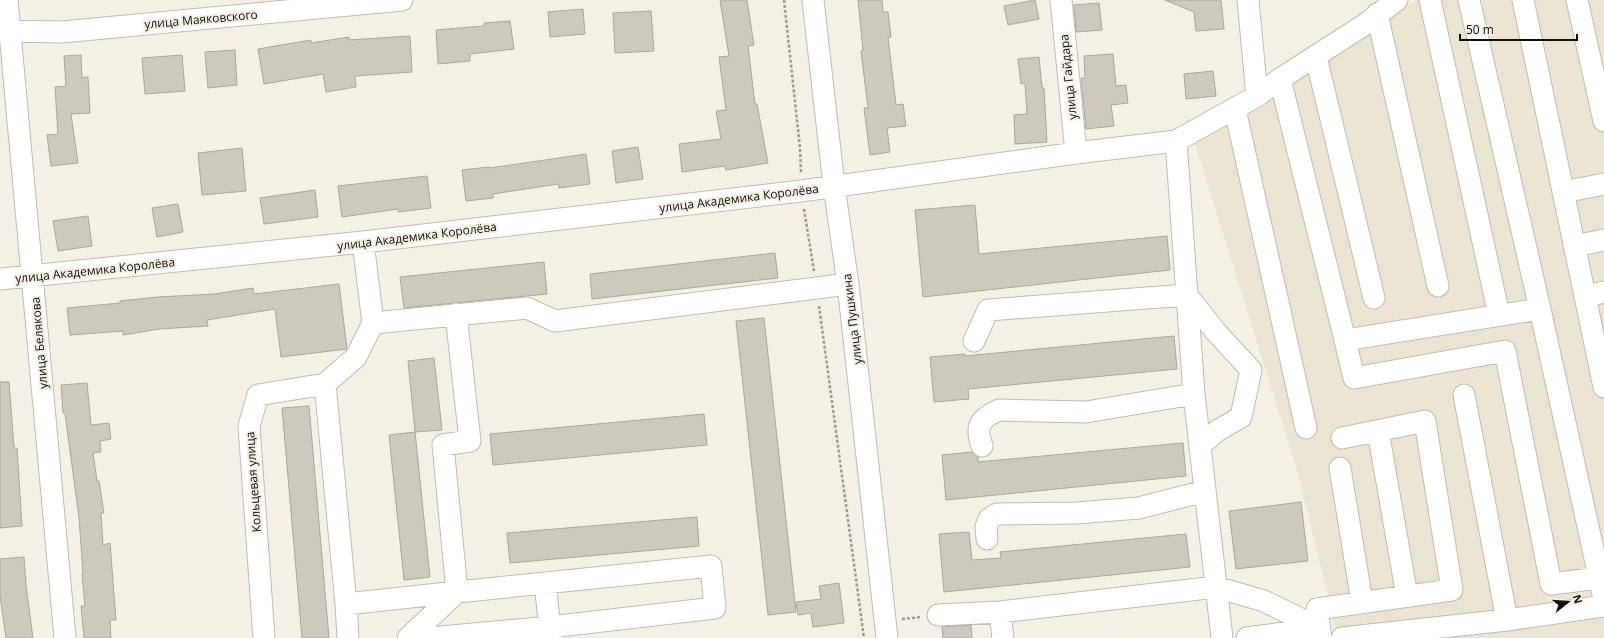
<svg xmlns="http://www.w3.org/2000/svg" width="1604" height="638" font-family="'Open Sans',sans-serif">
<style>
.built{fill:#ece4d3}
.building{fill:#cec9bf;stroke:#aaa69c}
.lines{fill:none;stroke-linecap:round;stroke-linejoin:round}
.minor-casing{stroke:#c0bbb2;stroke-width:23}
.path{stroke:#9e9a93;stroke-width:2.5;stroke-dasharray:3 2;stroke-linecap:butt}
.minor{stroke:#fff;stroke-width:21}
.labels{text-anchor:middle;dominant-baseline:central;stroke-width:4;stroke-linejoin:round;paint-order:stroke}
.street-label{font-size:12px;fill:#110f0c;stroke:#f5f0e6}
</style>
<rect width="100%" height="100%" fill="#f5f0e6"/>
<path class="built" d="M 1416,0 L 1604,0 L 1604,638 L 1338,638 L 1299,477 L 1194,141 L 1358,41 Z"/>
<path class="building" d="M 720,0 L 747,0 L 754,45 L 748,46 L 755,104 L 757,104 L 768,163 L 726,170 L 725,166 L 682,172 L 679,144 L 721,139 L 716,111 L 726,110 L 719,57 L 729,56 Z
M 858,0 L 882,0 L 883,12 L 888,12 L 891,37 L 888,37 L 896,105 L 903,104 L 906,126 L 887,128 L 890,152 L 870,155 L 864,108 L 868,108 L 861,51 L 863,50 Z
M 1035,0 L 1039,19 L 1008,25 L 1004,6 Z
M 1165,0 L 1221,0 L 1224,29 L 1196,31 L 1194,12 Z
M 1099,3 L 1102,30 L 1076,32 L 1074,5 Z
M 583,9 L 585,34 L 550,37 L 548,12 Z
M 651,11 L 654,51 L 615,53 L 613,13 Z
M 510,21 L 514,49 L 470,54 L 470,61 L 438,64 L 436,30 L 484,26 L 484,23 Z
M 410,36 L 412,72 L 355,76 L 356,87 L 326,92 L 323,74 L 264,84 L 258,49 L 311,40 L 311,43 L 349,37 L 349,40 Z
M 235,50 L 237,85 L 208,88 L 205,52 Z
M 1113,54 L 1116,86 L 1126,85 L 1128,103 L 1111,105 L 1114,126 L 1086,129 L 1081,78 L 1085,78 L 1084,56 Z
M 81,55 L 82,78 L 88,77 L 90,113 L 71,114 L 78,163 L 51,166 L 47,135 L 58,134 L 55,87 L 66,86 L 64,56 Z
M 182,55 L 185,91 L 145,94 L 142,58 Z
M 1039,57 L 1042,88 L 1044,88 L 1047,142 L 1015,144 L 1014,115 L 1027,114 L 1025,83 L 1021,84 L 1018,59 Z
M 1213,71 L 1216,96 L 1186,99 L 1184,74 Z
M 638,147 L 643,179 L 616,183 L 612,151 Z
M 242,148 L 246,191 L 202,195 L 198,153 Z
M 586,154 L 590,184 L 559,188 L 558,184 L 493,194 L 493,198 L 466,201 L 462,170 L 489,167 L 490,168 Z
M 427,176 L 431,208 L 398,212 L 398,209 L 342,217 L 338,186 Z
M 315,190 L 318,217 L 264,224 L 260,198 Z
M 178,204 L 183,232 L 157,237 L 152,208 Z
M 975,205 L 979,254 L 1167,236 L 1170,270 L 923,297 L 915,210 Z
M 88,216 L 92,246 L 58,251 L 53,221 Z
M 775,253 L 778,278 L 592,299 L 590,274 Z
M 544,262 L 547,294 L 404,308 L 400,277 Z
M 339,284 L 347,349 L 281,357 L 275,309 L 207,320 L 208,326 L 159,329 L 123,335 L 123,331 L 70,335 L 67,308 L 120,303 L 120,301 L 158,297 L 214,294 L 253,288 L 254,294 Z
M 764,318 L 796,612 L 768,615 L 736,321 Z
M 1174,336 L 1177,369 L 968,389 L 969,399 L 934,402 L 930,357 L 965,354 L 965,356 Z
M 434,358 L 442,430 L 415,432 L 408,361 Z
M 0,382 L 9,382 L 14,448 L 17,448 L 22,526 L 0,528 Z
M 87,383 L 91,425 L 109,423 L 111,439 L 100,441 L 101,452 L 93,453 L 97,481 L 99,481 L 104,513 L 101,513 L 103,545 L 110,543 L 116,620 L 110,620 L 111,638 L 84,638 L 81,606 L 85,606 L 82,574 L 83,573 L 79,518 L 65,413 L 63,413 L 61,385 Z
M 309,406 L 329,638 L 302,638 L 282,408 Z
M 704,414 L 707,445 L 493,465 L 490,434 Z
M 415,432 L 430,577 L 404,580 L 389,435 Z
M 1183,443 L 1186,476 L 946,500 L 942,455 L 972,452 L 978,457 L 978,462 Z
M 1301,502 L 1308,561 L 1236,569 L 1229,511 Z
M 697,517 L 699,546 L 510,563 L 507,533 Z
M 969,532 L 972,560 L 1001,558 L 1000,552 L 1186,534 L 1190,567 L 944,592 L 939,534 Z
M 24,557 L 26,585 L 33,638 L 6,638 L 0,596 L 0,559 Z
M 839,583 L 844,623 L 813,627 L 811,613 L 798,615 L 796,602 L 821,599 L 819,586 Z
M 971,625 L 972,638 L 943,638 L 942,627 Z"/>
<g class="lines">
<defs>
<path id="minor" d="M 7,0 L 65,638
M 813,0 L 834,186 L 848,284 L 887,638
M 1061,0 L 1076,153
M 1248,0 L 1257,96
M 1430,0 L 1499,315
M 1469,0 L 1540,309 L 1604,599
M 1523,0 L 1604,387
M 1577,0 L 1604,121
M 1377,14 L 1438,286
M 0,31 L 62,32 L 402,0
M 1316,57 L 1374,298
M 1280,79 L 1345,340 L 1540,309
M 1235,109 L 1306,428
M 1176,141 L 1194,394 L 1222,638
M 1563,192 L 1604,184
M 363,242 L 373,323 L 527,308 L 555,321 L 848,284
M 1574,246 L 1604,240
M 0,279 L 363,242 L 801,191 L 1076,153 L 1176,141 L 1257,96 L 1280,79 L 1364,25 L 1397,0
M 1585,297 L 1604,292
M 1345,340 L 1354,378 L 1505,351 L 1551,584 L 1599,578
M 974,341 L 988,310 L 1187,295 L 1216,332 L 1251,370 L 1241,417 L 1217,431 L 1200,446
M 1378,431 L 1407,596
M 982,446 C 975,426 979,419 999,410 L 1086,412 L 1194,394
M 1340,468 L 1362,602
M 987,539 L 986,527 L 989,519 L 997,514 L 1076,513 L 1139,508 L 1205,491
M 545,583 L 551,638
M 346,604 L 457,592 L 443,445 L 470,441 L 456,314
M 1000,612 L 1003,638
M 938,615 L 1000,612 L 1216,587 L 1264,601 L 1319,628
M 1507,620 L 1604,606
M 264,638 L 249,426 L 258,395 L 325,384
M 348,638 L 346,604 L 325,384 L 356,357 L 373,323
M 408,638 L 457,592 L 711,566 L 715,608 L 550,627 L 430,638
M 1247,638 L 1319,628
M 1321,638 L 1317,609 L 1452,590 L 1425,421 L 1342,438
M 1342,638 L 1507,620 L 1464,395"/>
</defs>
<use href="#minor" class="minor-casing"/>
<path class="path" d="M 784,0 L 800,148 L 801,174
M 804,209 L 814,271
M 819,306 L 864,638
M 902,619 L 921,617"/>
<use href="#minor" class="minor"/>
</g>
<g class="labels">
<g class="street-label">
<text transform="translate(201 19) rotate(-5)">улица Маяковского</text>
<text transform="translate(1068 77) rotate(-96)">улица Гайдара</text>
<text transform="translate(739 198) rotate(-7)">улица Академика Королёва</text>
<text transform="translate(417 236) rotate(-7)">улица Академика Королёва</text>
<text transform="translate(95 270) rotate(-6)">улица Академика Королёва</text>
<text transform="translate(852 319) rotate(-97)">улица Пушкина</text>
<text transform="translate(39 343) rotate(-95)">улица Белякова</text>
<text transform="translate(253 482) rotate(-94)">Кольцевая улица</text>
</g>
</g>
<g transform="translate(1568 602) rotate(73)" stroke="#f5f0e6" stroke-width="3" paint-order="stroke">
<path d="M0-3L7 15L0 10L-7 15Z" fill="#110f0c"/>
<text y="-6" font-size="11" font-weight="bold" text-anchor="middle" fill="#110f0c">N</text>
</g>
<path d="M1460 34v6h117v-6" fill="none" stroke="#110f0c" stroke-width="2"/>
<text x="1466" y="34" font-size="12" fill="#110f0c" stroke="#f5f0e6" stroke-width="3" paint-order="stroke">50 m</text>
</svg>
